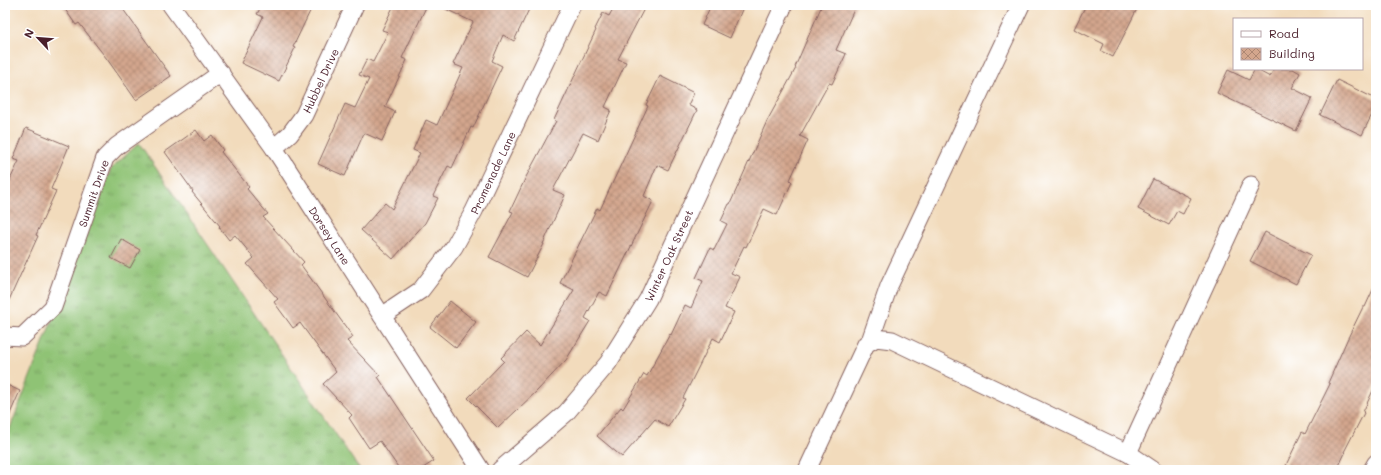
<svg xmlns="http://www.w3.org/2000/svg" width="1381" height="475" font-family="Mali,sans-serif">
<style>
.grass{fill:url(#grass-tufts);stroke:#6c7150}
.building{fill:url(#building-cross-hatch)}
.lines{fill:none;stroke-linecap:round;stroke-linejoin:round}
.street-casing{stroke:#85615e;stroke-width:19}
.street{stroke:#fff;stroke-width:17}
.labels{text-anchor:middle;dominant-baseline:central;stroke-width:3;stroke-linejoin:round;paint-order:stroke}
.street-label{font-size:11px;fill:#4a1f2b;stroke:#fff}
</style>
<defs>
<pattern id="grass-tufts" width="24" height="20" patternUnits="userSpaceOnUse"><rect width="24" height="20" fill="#8fc375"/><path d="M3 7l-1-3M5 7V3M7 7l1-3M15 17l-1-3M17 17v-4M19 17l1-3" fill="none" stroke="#779e60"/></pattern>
<pattern id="building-cross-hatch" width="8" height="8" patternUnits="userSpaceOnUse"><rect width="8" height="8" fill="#d3a68d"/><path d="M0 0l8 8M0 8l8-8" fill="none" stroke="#ad8773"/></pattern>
</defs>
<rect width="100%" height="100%" fill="#fff"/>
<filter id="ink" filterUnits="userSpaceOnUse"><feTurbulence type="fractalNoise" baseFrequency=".025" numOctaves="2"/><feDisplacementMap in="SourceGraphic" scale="8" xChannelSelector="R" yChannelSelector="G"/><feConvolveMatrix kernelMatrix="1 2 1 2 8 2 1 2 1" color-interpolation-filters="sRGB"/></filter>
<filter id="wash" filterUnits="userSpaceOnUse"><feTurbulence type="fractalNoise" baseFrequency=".012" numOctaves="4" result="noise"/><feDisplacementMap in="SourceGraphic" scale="16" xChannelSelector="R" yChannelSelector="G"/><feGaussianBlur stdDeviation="0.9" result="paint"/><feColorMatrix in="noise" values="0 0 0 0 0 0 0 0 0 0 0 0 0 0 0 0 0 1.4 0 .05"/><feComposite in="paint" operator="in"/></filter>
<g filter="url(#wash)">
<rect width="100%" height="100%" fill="#f2dbbc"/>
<path class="grass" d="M 139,143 L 360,470 L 5,470 L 5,441 L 111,169 Z"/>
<g id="blocks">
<path class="building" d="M 62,5 L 120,5 L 171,76 L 136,100 L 107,59 L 79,23 L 76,25 Z
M 262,5 L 313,5 L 293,47 L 295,48 L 279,81 L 241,63 L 263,17 L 257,14 Z
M 394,5 L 427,5 L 402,58 L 407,60 L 385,107 L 395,112 L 382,141 L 364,133 L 345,176 L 318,164 L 345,104 L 355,108 L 369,79 L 359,75 L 367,59 L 373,62 L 388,32 L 382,30 Z
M 437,5 L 531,5 L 514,41 L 503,35 L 492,61 L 502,66 L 473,128 L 471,127 L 452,168 L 448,166 L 433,196 L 438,198 L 425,223 L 393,259 L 361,230 L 385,203 L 392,209 L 420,153 L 413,150 L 426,120 L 437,125 L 463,68 L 453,64 L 473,22 Z
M 615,5 L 646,5 L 618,59 L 626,62 L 605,107 L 611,110 L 598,140 L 583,133 L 553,190 L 565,195 L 543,244 L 544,244 L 527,277 L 489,257 L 513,212 L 510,211 L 526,177 L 556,121 L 554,120 L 596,30 L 595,29 L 603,13 L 609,16 Z
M 711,5 L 744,5 L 730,38 L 702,25 Z
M 822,5 L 856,5 L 836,50 L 846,54 L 832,84 L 829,83 L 800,136 L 808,140 L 790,180 L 792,182 L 777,215 L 764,209 L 746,247 L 744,246 L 731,273 L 740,277 L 725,308 L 734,312 L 720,342 L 713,338 L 683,398 L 685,399 L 668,427 L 655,419 L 622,457 L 597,436 L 621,407 L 623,409 L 644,374 L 647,376 L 670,334 L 671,335 L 685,305 L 691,308 L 703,281 L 696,278 L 710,248 L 714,250 L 727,224 L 721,221 L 729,204 L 730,204 L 767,121 L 796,68 L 795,67 Z
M 1086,5 L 1139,5 L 1113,57 L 1101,51 L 1104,44 L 1074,29 Z
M 1255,69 L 1270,77 L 1274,69 L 1293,69 L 1300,73 L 1292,88 L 1312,98 L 1296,131 L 1217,93 L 1228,70 L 1249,80 Z
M 660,76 L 694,93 L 688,105 L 697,110 L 668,170 L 657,165 L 644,196 L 653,201 L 607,296 L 599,292 L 585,318 L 590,321 L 566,360 L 537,391 L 498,428 L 468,398 L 504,361 L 501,358 L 526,332 L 540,345 L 574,290 L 560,283 L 597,208 L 600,210 L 648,106 L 646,105 Z
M 1337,80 L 1376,99 L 1376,106 L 1362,135 L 1320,115 Z
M 26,128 L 69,146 L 51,189 L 56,191 L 36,235 L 38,236 L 5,309 L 5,190 L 19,161 L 13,159 Z
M 196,130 L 204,141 L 212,135 L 223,150 L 221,152 L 249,187 L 247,189 L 268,214 L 263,217 L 304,262 L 301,265 L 353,337 L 347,341 L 380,376 L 378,377 L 434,461 L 420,470 L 400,470 L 380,441 L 369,448 L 349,418 L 352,415 L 323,384 L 336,372 L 300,323 L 293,328 L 274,302 L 278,299 L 247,264 L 254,258 L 235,235 L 229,240 L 219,227 L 220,226 L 192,192 L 193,191 L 165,152 Z
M 1153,179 L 1191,198 L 1183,214 L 1177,211 L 1169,225 L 1138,209 Z
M 1265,232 L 1311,255 L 1296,284 L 1250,261 Z
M 121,239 L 140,250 L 130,268 L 111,258 Z
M 1376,283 L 1376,384 L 1363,412 L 1364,413 L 1344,452 L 1345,453 L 1337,470 L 1296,470 L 1286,465 L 1302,432 L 1305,434 L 1330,384 L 1328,383 L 1347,340 L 1363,307 L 1365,307 Z
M 450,301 L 476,322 L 456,348 L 430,327 Z
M 5,384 L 20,391 L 5,425 Z"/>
</g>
</g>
<g filter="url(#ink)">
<use href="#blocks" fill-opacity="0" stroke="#85615e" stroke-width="1"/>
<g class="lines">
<defs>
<g id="street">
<path id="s1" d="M 171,5 L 274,148 L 481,470"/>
<path id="s2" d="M 274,148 L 290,134 L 304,115 L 355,5"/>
<path id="s3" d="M 382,316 L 421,290 L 454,247 L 474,211 L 572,5"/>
<path id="s4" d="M 5,336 L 22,337 L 53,307 L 105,158 L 117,146 L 221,73"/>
<path d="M 870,341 L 889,286 L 1021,5"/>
<path d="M 1128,453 L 1251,185"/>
<path id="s5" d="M 500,470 L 566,413 L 608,363 L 648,299 L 784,5"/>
<path d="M 807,470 L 866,344 L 876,338 L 892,340 L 1128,453 L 1153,470"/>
<path d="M 1372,470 L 1376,463"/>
</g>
</defs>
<use href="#street" class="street-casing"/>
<use href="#street" class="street"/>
</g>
</g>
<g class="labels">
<g class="street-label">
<text stroke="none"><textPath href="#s2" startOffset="83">Hubbel Drive</textPath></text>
<text stroke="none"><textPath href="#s3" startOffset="185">Promenade Lane</textPath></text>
<text stroke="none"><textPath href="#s4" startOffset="181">Summit Drive</textPath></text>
<text stroke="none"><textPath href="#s1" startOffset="280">Dorsey Lane</textPath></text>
<text stroke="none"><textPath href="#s5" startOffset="276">Winter Oak Street</textPath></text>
</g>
</g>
<rect width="1381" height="475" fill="none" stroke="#fff" stroke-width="20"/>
<rect x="1233" y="18" width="130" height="52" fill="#ffffff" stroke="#b7a5aa"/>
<rect x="1241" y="31" width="20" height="6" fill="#ffffff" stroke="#b7a5aa"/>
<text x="1269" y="38" font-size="12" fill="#4a1f2b">Road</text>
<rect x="1241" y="48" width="20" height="12" fill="url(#building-cross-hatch)" stroke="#b7a5aa"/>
<text x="1269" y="58" font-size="12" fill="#4a1f2b">Building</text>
<g transform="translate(38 38) rotate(296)" stroke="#ffffff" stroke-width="3" paint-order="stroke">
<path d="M0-3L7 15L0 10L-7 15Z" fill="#4a1f2b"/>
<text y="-6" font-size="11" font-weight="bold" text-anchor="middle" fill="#4a1f2b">N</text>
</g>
</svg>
